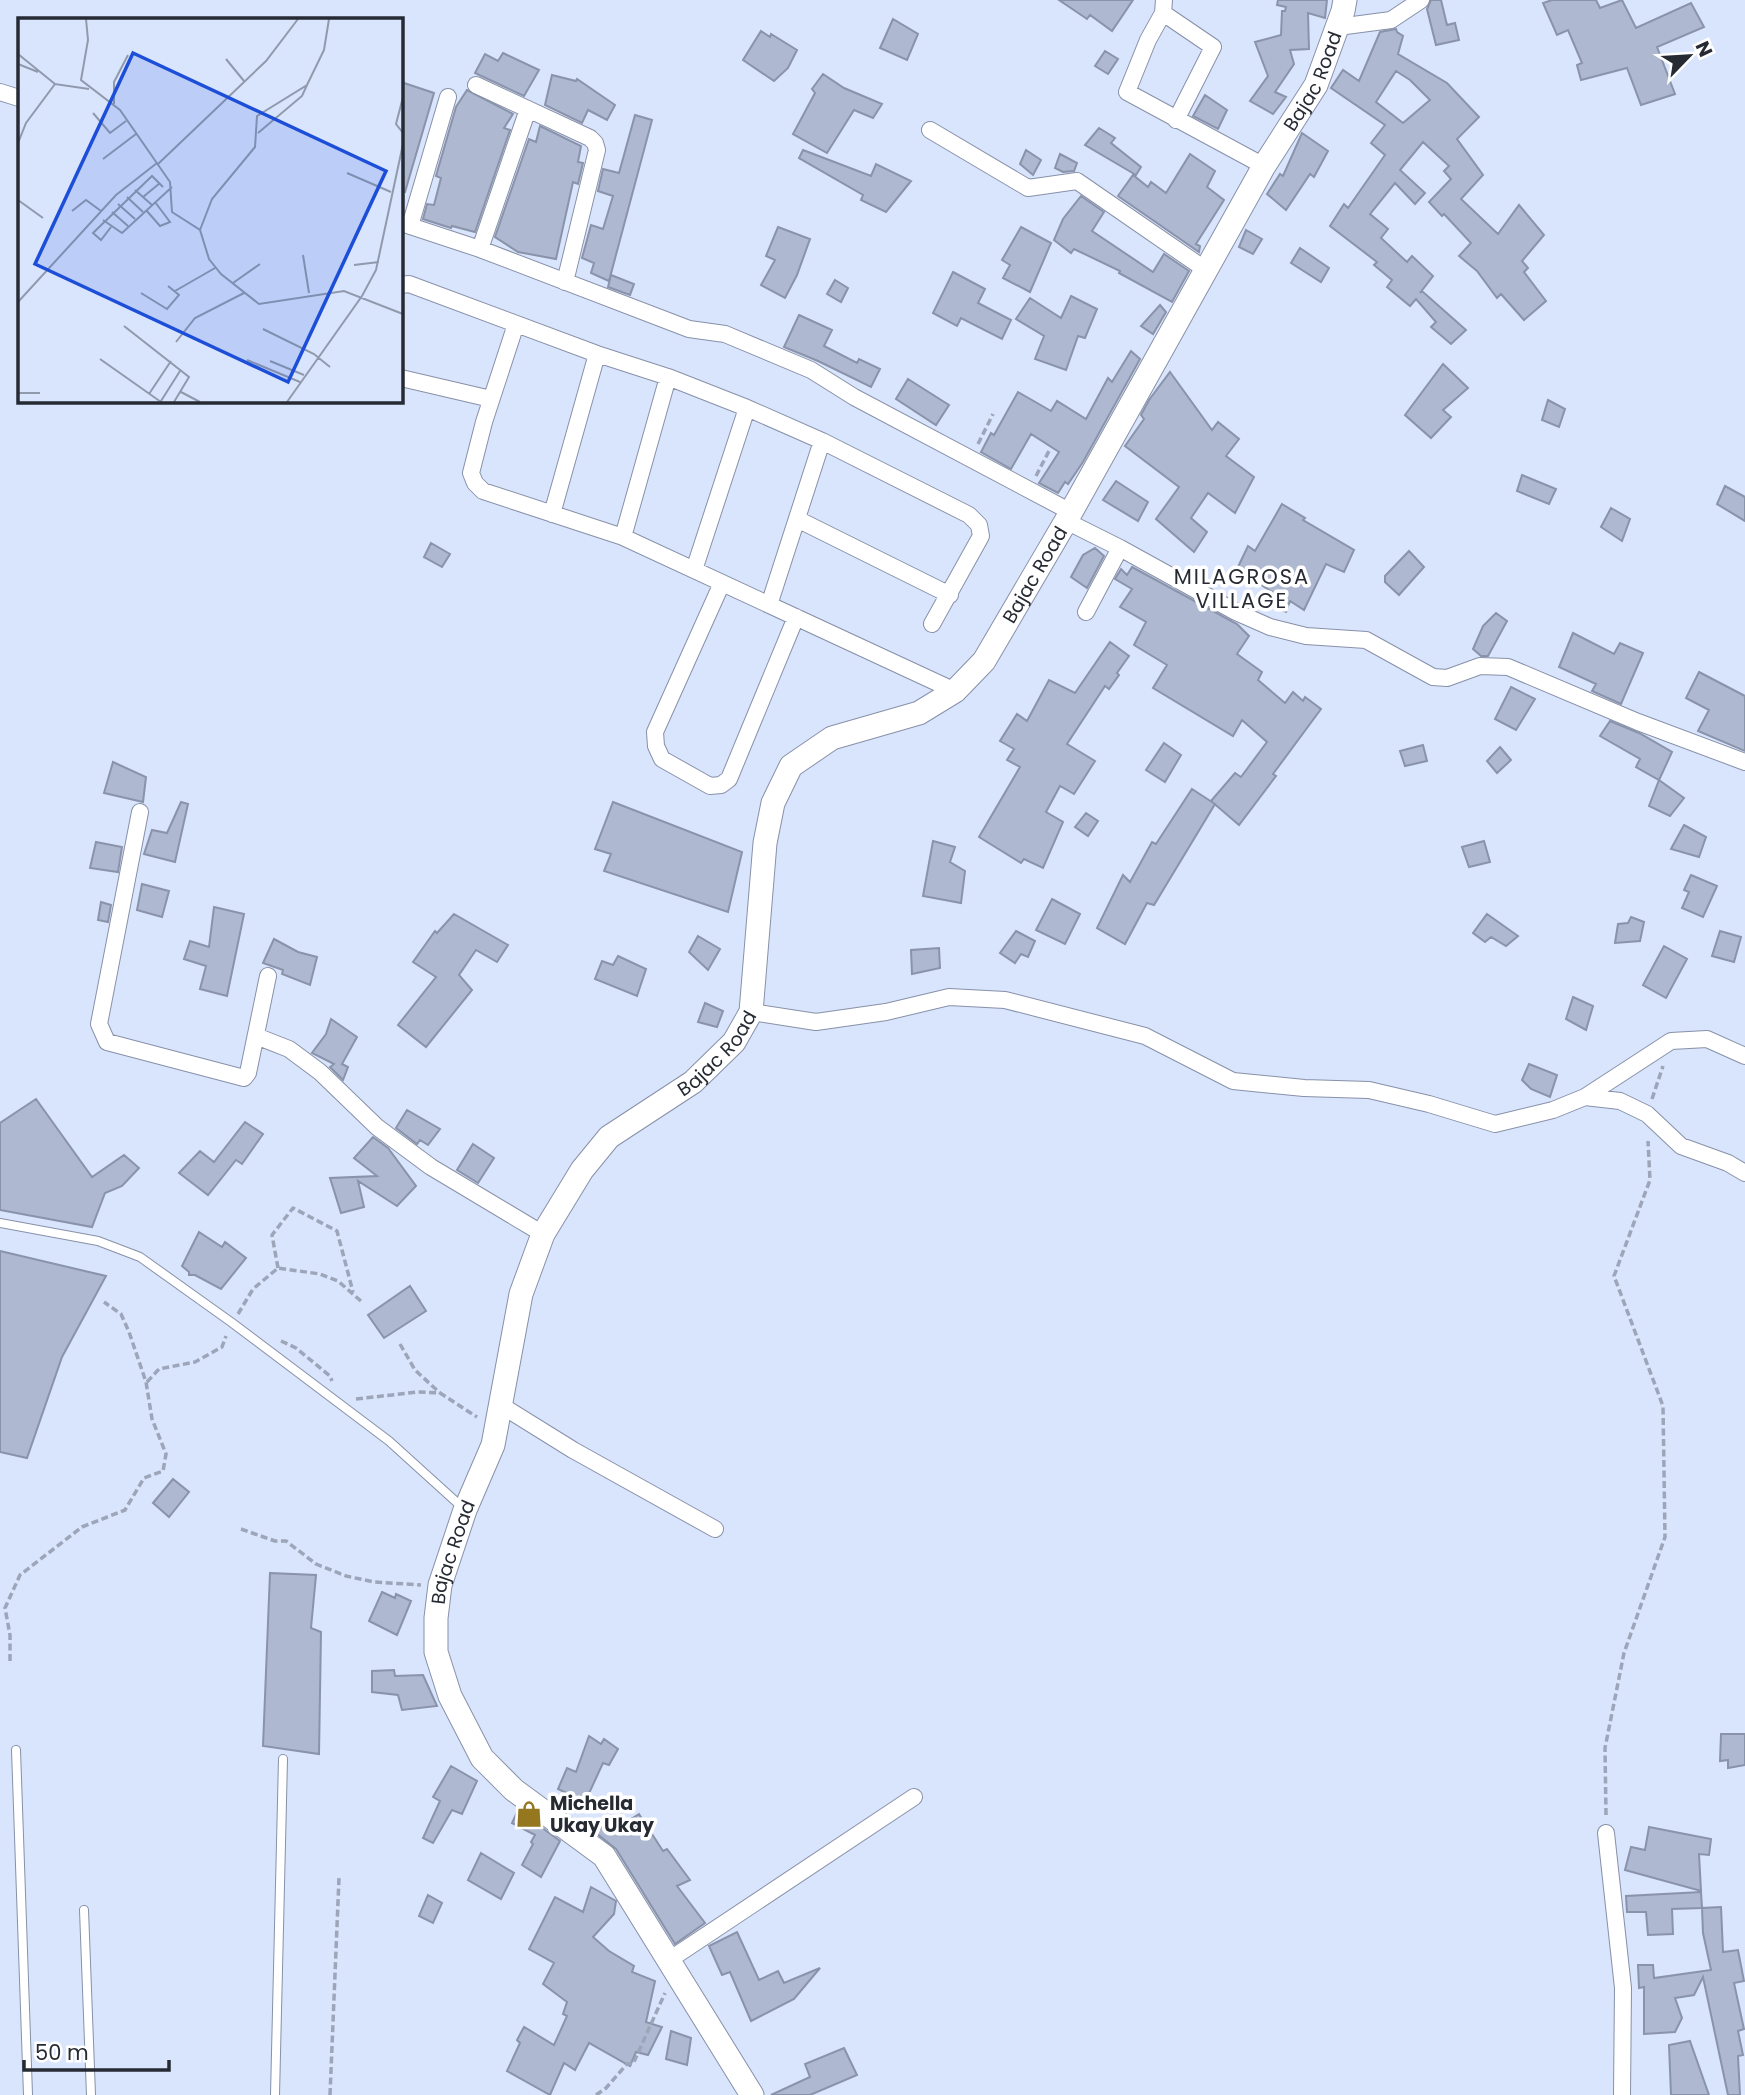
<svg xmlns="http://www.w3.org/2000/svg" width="1745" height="2095" font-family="Poppins,sans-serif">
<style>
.building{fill:#aeb8d0;stroke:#8993aa;stroke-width:2;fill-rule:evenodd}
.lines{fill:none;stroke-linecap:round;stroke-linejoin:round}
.lane-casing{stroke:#8791a8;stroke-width:10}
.street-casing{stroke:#8791a8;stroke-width:18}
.secondary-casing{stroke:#8791a8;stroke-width:25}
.path{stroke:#9da5b9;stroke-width:3.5;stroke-dasharray:7 3.5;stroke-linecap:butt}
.lane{stroke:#fff;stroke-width:8}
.street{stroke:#fff;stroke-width:16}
.secondary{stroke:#fff;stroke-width:23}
.labels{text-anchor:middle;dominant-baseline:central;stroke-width:7;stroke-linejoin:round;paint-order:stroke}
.street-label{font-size:19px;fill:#262a33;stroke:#fff}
.poi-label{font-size:19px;font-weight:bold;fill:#262a33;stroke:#fff;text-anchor:start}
.neighbourhood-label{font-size:21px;letter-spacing:2px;fill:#262a33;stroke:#fff}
.inset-road{fill:none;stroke:#919aac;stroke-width:2}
.view{fill:#1d4ed8;fill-opacity:0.15;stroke:#1d4ed8;stroke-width:3.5}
.inset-edge{fill:none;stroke:#262a33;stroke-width:3.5}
</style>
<rect width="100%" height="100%" fill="#d9e4fd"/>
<path class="building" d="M 1059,0 L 1133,0 L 1112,31 L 1090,15 L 1087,19 Z
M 1278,0 L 1327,0 L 1325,18 L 1308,13 L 1309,49 L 1290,50 L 1294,64 L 1275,92 L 1286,97 L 1273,114 L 1250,101 L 1268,76 L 1255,42 L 1281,35 L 1282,11 L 1285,11 L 1286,7 L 1277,5 Z
M 1431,0 L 1441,0 L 1447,25 L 1455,23 L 1459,40 L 1436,45 L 1427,9 Z
M 1552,0 L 1596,0 L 1600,8 L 1622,0 L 1636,28 L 1691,3 L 1704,27 L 1657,47 L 1675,94 L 1641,105 L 1627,68 L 1581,80 L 1577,65 L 1582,63 L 1568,30 L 1557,35 L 1543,3 Z
M 893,19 L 918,34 L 907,60 L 880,48 Z
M 1396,29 L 1397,32 L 1403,36 L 1398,54 L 1447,83 L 1479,117 L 1457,139 L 1483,175 L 1461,199 L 1498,234 L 1519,205 L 1544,235 L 1522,261 L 1528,268 L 1524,272 L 1546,301 L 1524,320 L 1501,294 L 1497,298 L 1477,271 L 1459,256 L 1471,243 L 1444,214 L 1442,216 L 1429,202 L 1451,179 L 1444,171 L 1449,166 L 1423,142 L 1400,170 L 1425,193 L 1415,204 L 1395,183 L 1370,214 L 1388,229 L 1381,238 L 1407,262 L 1412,256 L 1433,276 L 1420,293 L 1422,291 L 1466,330 L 1451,344 L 1431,327 L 1436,322 L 1416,299 L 1410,306 L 1387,287 L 1392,280 L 1374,265 L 1377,262 L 1330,226 L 1344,204 L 1348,208 L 1385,155 L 1371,143 L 1385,125 L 1331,88 L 1343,70 L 1359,81 L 1380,32 ZM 1396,71 L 1410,80 L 1430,100 L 1403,123 L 1376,102 Z
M 761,31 L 770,37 L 771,34 L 797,50 L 788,68 L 774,81 L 743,60 Z
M 1105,51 L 1118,59 L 1108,74 L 1095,66 Z
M 503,53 L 539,70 L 524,96 L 475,73 L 485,54 L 498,61 Z
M 823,74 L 844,88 L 882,104 L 873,118 L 854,110 L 827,153 L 793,134 L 815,93 L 812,89 Z
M 552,75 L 576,81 L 577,79 L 615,105 L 607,120 L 588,110 L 582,123 L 545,105 Z
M 401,82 L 434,93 L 405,192 L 401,191 Z
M 467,90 L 513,114 L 504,128 L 510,130 L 475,232 L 452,226 L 451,228 L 423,219 L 427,204 L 434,205 L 441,178 L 436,176 L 456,107 Z
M 1205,95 L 1227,110 L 1218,129 L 1193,116 Z
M 635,115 L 652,120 L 609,281 L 591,273 L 594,263 L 582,258 L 591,225 L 603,229 L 613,196 L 598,191 L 603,169 L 619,173 Z
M 540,126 L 581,146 L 578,162 L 583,163 L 578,184 L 573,182 L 556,259 L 518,252 L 495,237 L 529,139 L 536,142 Z
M 1099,128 L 1115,138 L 1111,143 L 1141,167 L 1136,175 L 1085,145 Z
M 1302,133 L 1328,151 L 1314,177 L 1310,174 L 1286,210 L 1267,194 L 1280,174 L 1283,176 Z
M 803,150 L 871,176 L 876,164 L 911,181 L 886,212 L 861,200 L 863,195 L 799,158 Z
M 1026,150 L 1041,160 L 1033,175 L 1020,164 Z
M 1060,154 L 1077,163 L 1074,171 L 1063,172 L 1055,168 Z
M 1190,154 L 1215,171 L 1207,187 L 1224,200 L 1196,244 L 1200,246 L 1199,252 L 1118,196 L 1133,175 L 1148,187 L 1151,182 L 1166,193 Z
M 1081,196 L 1104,212 L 1092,231 L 1153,272 L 1164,254 L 1189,271 L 1172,302 L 1119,273 L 1120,271 L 1074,249 L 1071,253 L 1054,240 L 1063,219 Z
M 778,227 L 810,239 L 797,275 L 785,298 L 761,285 L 775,260 L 766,256 Z
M 1021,227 L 1051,243 L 1030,292 L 1003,278 L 1010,265 L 1002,260 Z
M 1246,230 L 1262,239 L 1253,254 L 1239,247 Z
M 1300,248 L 1329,268 L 1321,282 L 1291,263 Z
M 953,272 L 985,289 L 978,303 L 1011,320 L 1002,339 L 961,318 L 957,326 L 933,313 Z
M 611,275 L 634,284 L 630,295 L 608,287 Z
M 835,280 L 848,288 L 841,302 L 827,294 Z
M 1071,296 L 1097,309 L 1085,338 L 1078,336 L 1066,370 L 1035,359 L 1044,336 L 1016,319 L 1030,298 L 1061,318 Z
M 1160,305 L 1166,312 L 1153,334 L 1141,326 Z
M 799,315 L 832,330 L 824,346 L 857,363 L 859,359 L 880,369 L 871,387 L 818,361 L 784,347 Z
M 1131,351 L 1140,359 L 1083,462 L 1068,484 L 1065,482 L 1058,493 L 1039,483 L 1059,452 L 1031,434 L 1011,469 L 981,452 L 991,433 L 994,435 L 1018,392 L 1051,411 L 1057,401 L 1086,419 L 1108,378 L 1112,382 Z
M 1443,364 L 1468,388 L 1443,410 L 1451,417 L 1431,438 L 1405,415 Z
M 1170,372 L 1212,430 L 1218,422 L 1239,439 L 1226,456 L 1254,477 L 1235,513 L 1208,493 L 1191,518 L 1207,532 L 1194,552 L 1156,519 L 1179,487 L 1125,446 L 1144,419 L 1141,415 L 1149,400 Z
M 908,379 L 949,405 L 936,425 L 896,399 Z
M 1548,400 L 1565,409 L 1559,427 L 1542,420 Z
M 1522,475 L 1556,489 L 1549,504 L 1517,491 Z
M 1116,481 L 1148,502 L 1138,521 L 1103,500 Z
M 1725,486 L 1745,497 L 1745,521 L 1717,504 Z
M 1282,504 L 1305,518 L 1303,520 L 1354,550 L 1344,572 L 1326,564 L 1304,610 L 1290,601 L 1286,612 L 1267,603 L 1272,592 L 1237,569 L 1248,546 L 1255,551 Z
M 1611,508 L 1630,519 L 1622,541 L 1601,527 Z
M 431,543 L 450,554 L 442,567 L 424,557 Z
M 1095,548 L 1104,556 L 1087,588 L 1071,577 L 1083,555 Z
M 1409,551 L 1424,567 L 1399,595 L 1385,582 L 1385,576 Z
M 1132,567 L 1237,624 L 1249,636 L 1237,654 L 1262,672 L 1258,680 L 1285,703 L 1293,692 L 1303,701 L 1305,697 L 1321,709 L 1273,774 L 1276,776 L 1239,825 L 1211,801 L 1235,773 L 1241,777 L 1267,742 L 1242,720 L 1233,736 L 1153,688 L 1167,665 L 1134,645 L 1146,622 L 1120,607 L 1132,589 L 1115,579 L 1121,569 L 1127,575 Z
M 1496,613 L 1507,621 L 1488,656 L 1481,656 L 1473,649 L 1483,626 Z
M 1573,633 L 1614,654 L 1620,643 L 1643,653 L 1621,704 L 1592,691 L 1596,684 L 1559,667 Z
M 1110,642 L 1129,656 L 1117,673 L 1119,675 L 1109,689 L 1105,686 L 1067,744 L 1095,761 L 1074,794 L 1060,786 L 1046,812 L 1063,822 L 1043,868 L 1024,859 L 1021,863 L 979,837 L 1020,767 L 1007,760 L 1014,749 L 1000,741 L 1017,714 L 1027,721 L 1049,680 L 1075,693 Z
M 1699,672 L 1745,696 L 1745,751 L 1698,731 L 1709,710 L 1686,698 Z
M 1511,687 L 1535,699 L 1516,730 L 1495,719 Z
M 1610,721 L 1639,733 L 1672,752 L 1659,780 L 1636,767 L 1640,759 L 1600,736 Z
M 1164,743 L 1181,755 L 1165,782 L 1146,770 Z
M 1423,745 L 1427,761 L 1405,766 L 1400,751 Z
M 1500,747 L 1511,760 L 1497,773 L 1487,761 Z
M 113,762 L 146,777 L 143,802 L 104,793 Z
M 1659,780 L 1684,798 L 1670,816 L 1649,806 Z
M 1192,789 L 1215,804 L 1154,905 L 1147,903 L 1125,944 L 1097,928 L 1123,875 L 1130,882 L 1152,842 L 1156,844 Z
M 181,802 L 188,804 L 175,862 L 144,854 L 152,830 L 167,833 Z
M 613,802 L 742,852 L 728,912 L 604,871 L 611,854 L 595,849 Z
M 1086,813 L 1098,821 L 1088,836 L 1075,827 Z
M 1684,825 L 1706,837 L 1699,857 L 1671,849 Z
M 933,841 L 955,847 L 950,862 L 965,871 L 961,903 L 923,896 Z
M 1484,841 L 1490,862 L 1469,867 L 1462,847 Z
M 96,842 L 122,847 L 118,872 L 90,868 Z
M 1691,875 L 1717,886 L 1703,917 L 1682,908 L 1689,892 L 1684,890 Z
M 142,884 L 169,891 L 162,917 L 137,910 Z
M 1052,899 L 1080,914 L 1065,944 L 1036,930 Z
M 101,902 L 111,905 L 108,922 L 98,920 Z
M 214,907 L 244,914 L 227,996 L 200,989 L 206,966 L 184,959 L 190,941 L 209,947 Z
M 454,914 L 508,945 L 497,962 L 476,950 L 459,975 L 472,990 L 426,1047 L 398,1025 L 436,977 L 413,962 L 435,931 L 437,933 Z
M 1487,914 L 1518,936 L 1506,946 L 1491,937 L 1485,942 L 1473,933 Z
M 1631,917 L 1644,922 L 1640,941 L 1615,943 L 1618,924 L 1628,923 Z
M 1016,931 L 1035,941 L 1028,957 L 1021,954 L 1015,963 L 1000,953 Z
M 1720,931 L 1741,937 L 1734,962 L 1712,956 Z
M 698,936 L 720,949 L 708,970 L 689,952 Z
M 274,939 L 298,952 L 317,957 L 310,985 L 282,974 L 283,970 L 263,963 Z
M 1664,946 L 1687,959 L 1666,998 L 1643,985 Z
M 939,948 L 940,968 L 912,974 L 911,950 Z
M 618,956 L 646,969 L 637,996 L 595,979 L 602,961 L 613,965 Z
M 1573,997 L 1593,1006 L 1586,1030 L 1566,1019 Z
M 705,1003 L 723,1011 L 717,1027 L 698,1022 Z
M 331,1019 L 357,1037 L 342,1064 L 348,1067 L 343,1080 L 330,1067 L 334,1064 L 312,1053 L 326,1034 Z
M 1529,1064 L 1557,1075 L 1550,1097 L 1531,1089 L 1522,1080 Z
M 36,1099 L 92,1177 L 124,1155 L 139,1168 L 122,1186 L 105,1193 L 92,1227 L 0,1210 L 0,1123 Z
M 407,1110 L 440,1129 L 428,1145 L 420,1140 L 417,1144 L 396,1128 Z
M 245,1122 L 263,1134 L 242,1164 L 236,1160 L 208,1195 L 179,1173 L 200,1151 L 214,1162 Z
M 373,1137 L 388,1148 L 416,1186 L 397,1206 L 358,1181 L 364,1207 L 341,1213 L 330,1178 L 377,1176 L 354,1158 Z
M 473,1144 L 494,1158 L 478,1183 L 457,1170 Z
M 199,1232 L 222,1247 L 225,1242 L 246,1258 L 221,1289 L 195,1275 L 189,1275 L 189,1272 L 182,1266 Z
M 0,1251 L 106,1276 L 62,1357 L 27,1458 L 0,1452 Z
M 410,1286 L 426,1311 L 384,1338 L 368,1315 Z
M 173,1479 L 189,1492 L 169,1517 L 153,1503 Z
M 270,1573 L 316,1575 L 311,1628 L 321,1632 L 319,1754 L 263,1746 Z
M 382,1592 L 395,1598 L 396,1594 L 411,1601 L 397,1635 L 369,1621 Z
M 394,1670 L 395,1676 L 423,1675 L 437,1706 L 402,1710 L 398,1695 L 372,1692 L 372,1671 Z
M 1721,1734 L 1745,1734 L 1745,1765 L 1728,1768 L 1728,1760 L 1720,1761 Z
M 589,1736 L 601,1744 L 604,1739 L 618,1749 L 609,1765 L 603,1763 L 585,1802 L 558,1789 L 567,1768 L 576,1772 Z
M 451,1766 L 477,1781 L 462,1814 L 452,1810 L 433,1843 L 423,1838 L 440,1801 L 433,1797 Z
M 518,1810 L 560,1841 L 541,1877 L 522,1865 L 533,1844 L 531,1842 L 535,1835 L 512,1823 Z
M 639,1814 L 663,1851 L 667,1849 L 690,1880 L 677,1886 L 705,1923 L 675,1944 L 616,1849 L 596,1833 L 602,1826 L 608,1826 L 613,1830 Z
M 1649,1827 L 1711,1839 L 1709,1855 L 1699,1854 L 1701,1891 L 1625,1870 L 1631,1847 L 1645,1850 Z
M 481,1853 L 514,1873 L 501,1899 L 468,1880 Z
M 591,1887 L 616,1901 L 614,1914 L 593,1937 L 609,1951 L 634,1966 L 632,1972 L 655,1981 L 646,2022 L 662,2027 L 648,2055 L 636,2052 L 630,2066 L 589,2043 L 575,2070 L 564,2063 L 550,2095 L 507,2071 L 520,2043 L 517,2040 L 524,2027 L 554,2045 L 567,2016 L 563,2014 L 567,2002 L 543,1984 L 554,1963 L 529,1949 L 555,1897 L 583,1912 Z
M 1701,1892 L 1702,1908 L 1672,1909 L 1673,1934 L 1648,1935 L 1646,1912 L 1627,1912 L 1626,1896 Z
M 428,1895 L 442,1903 L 433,1923 L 419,1916 Z
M 1721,1907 L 1723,1952 L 1738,1950 L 1744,1981 L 1734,1983 L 1744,2029 L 1738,2031 L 1743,2055 L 1738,2056 L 1740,2095 L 1728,2095 L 1703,1977 L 1694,1995 L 1675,1998 L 1682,2018 L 1675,2032 L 1644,2034 L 1644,1987 L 1639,1988 L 1638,1965 L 1653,1965 L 1654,1978 L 1711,1970 L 1703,1933 L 1702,1908 Z
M 737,1932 L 759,1980 L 778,1971 L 784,1983 L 820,1968 L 794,1999 L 751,2021 L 730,1972 L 722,1975 L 709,1946 Z
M 671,2031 L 691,2038 L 687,2065 L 666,2059 Z
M 1690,2041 L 1709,2095 L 1671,2095 L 1669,2045 Z
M 844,2048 L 857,2075 L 810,2095 L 771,2095 L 810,2077 L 805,2064 Z"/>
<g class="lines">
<defs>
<path id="lane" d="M 0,1223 L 98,1241 L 140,1257 L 231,1322 L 389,1441 L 463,1508
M 16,1750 L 28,2095
M 84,1910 L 91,2095
M 275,2095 L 283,1759"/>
<path id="street" d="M 1164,0 L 1163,13 L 1148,40 L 1127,92 L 1264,166
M 1163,13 L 1213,47 L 1176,120
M 1338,27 L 1391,20 L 1421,0
M 476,85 L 590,138 L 595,143 L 597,150 L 565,282
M 0,92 L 19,98
M 930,130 L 1028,188 L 1077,181 L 1206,270
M 401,223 L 480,249 L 689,329 L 725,334 L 811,370 L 854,397 L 1071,512
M 410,226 L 448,97
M 480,249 L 528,109
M 401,285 L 409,284 L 597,354 L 668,377 L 747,408 L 822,441 L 969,515 L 979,525 L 981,536 L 932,624
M 516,324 L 484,422 L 471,473 L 475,483 L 483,491 L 623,537 L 955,691
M 401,378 L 491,399
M 552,514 L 597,354
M 797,519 L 950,595
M 1066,521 L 1120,548 L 1236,612 L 1270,627 L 1306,636 L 1366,640 L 1433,677 L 1447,678 L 1480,666 L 1508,667 L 1638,722 L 1745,762
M 623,537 L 668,377
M 694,570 L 747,408
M 722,583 L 655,732 L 656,746 L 662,759 L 710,786 L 721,785 L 729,779 L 796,617
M 769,605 L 822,441
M 1086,612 L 1120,548
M 140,812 L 99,1024 L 107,1042 L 244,1078 L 248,1073 L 268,976
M 751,1012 L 816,1022 L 886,1012 L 949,997 L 1005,1000 L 1145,1036 L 1233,1081 L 1304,1088 L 1369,1090 L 1429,1104 L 1495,1124 L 1553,1110 L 1585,1097 L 1671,1041 L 1707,1039 L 1745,1056
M 256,1036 L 289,1049 L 320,1072 L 377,1127 L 431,1167 L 543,1234
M 1585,1097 L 1620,1101 L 1647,1114 L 1681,1146 L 1728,1163 L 1745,1173
M 499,1404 L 573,1450 L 715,1529
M 1606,1833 L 1623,1988 L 1622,2095
M 669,1960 L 914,1797"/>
<g id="secondary">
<path id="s1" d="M 752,2095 L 604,1856 L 514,1790 L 482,1758 L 450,1696 L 436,1652 L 436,1618 L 440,1585 L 465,1510 L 493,1445 L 521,1294 L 543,1234 L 582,1170 L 609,1137 L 693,1082 L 734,1042 L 751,1012 L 765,843 L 773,803 L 791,766 L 832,738 L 919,713 L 955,691 L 984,661 L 1066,521 L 1264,166 L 1316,85 L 1343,11 L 1345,0"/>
</g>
</defs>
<use href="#lane" class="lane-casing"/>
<use href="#street" class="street-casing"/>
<use href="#secondary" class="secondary-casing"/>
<path class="path" d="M 978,444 L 993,414
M 1036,476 L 1050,449
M 1652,1099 L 1663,1066
M 278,1268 L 272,1235 L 293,1208 L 337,1231 L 353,1292
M 238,1314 L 253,1289 L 278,1268 L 320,1274 L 338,1281 L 362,1302
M 281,1341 L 296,1348 L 330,1376 L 332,1381
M 400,1344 L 415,1370 L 440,1393
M 147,1382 L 159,1369 L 195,1362 L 222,1347 L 226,1336
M 356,1399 L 418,1392 L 440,1393 L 477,1417
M 241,1529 L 275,1541 L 286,1541 L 316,1564 L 346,1576 L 374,1582 L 421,1585
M 10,1661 L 10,1635 L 5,1608 L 20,1575 L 82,1527 L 125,1510 L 144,1478 L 163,1471 L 166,1454 L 152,1419 L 146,1382 L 129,1332 L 121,1314 L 104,1302
M 1606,1815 L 1605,1748 L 1624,1653 L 1665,1537 L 1663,1406 L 1614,1276 L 1650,1180 L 1648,1141
M 330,2095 L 339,1878
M 596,2095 L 606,2088 L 627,2064 L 633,2064 L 665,1993"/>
<use href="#lane" class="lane"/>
<use href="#street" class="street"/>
<use href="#secondary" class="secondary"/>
</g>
<defs>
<symbol id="shop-bare" viewBox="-9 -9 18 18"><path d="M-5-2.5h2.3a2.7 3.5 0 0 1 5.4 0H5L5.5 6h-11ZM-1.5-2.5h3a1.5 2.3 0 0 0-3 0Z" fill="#94771e" stroke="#fff" stroke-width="2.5" paint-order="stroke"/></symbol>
</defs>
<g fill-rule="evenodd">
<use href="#shop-bare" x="510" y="1795" width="38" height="38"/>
</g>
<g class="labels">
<g class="street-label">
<text stroke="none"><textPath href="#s1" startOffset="2441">Bajac Road</textPath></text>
<text stroke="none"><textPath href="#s1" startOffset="1874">Bajac Road</textPath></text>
<text stroke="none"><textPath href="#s1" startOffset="1244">Bajac Road</textPath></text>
<text stroke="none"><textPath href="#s1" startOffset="656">Bajac Road</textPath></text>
</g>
<g class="poi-label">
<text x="550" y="1803">Michella<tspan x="550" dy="22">Ukay Ukay</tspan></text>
</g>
<g class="neighbourhood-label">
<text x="1242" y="576">MILAGROSA<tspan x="1242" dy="24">VILLAGE</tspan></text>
</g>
</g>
<g transform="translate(18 18)">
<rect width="385" height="385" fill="#d9e4fd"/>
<path class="inset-road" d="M 68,1 L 70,22 L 63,62 L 102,92 L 152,164 L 154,194 L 182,212 L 191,241 L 203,256 L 241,286 L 326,273 L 385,296M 0,36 L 37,66M 208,41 L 226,63M 0,46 L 20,54M 385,79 L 378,106 L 385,115M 96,86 L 96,64 L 110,37M 75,95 L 92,115 L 108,103M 240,115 L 284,78 L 289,67M 0,125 L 8,105 L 37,66 L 71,71M 85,141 L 118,116M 140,146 L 248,43 L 280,1M 329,155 L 373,174M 117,172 L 134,187M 109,179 L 125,194M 125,179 L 142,165M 0,182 L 25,200M 100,186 L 117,201M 128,192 L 142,208 L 152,204 L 137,184M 54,193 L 68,182 L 83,193M 94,194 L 110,208M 85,202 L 104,215 L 154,169M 93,209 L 83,222 L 75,215 L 134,158 L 145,169M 182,212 L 194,181 L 237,129 L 239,98 L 289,67 L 306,32 L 311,1M 285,237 L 291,275M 336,247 L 361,244M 215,265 L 242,246M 157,273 L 197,250M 123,275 L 149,291 L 161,277 L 150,268M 0,284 L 98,177 L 139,145M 106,308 L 171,359 L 156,384M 245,311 L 296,336 L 312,349M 158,324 L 177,300 L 226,275M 82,341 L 143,384M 229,342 L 282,364M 252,343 L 286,357M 163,374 L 182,384M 0,375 L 22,375M 131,376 L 153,343M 143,383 L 162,353M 269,384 L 344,278 L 358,252 L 385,126"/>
<path class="view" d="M 115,35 L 368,153 L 270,364 L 17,246 Z"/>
<rect width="385" height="385" class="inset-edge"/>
</g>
<g transform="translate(1689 56) rotate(65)" stroke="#ffffff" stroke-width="5" paint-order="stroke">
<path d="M0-5L12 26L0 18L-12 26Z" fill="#262a33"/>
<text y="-10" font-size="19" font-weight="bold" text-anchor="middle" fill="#262a33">N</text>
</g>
<path d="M24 2060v10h145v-10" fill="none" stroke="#262a33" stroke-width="3.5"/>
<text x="35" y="2060" font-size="21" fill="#262a33" stroke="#ffffff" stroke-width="5" paint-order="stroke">50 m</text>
</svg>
